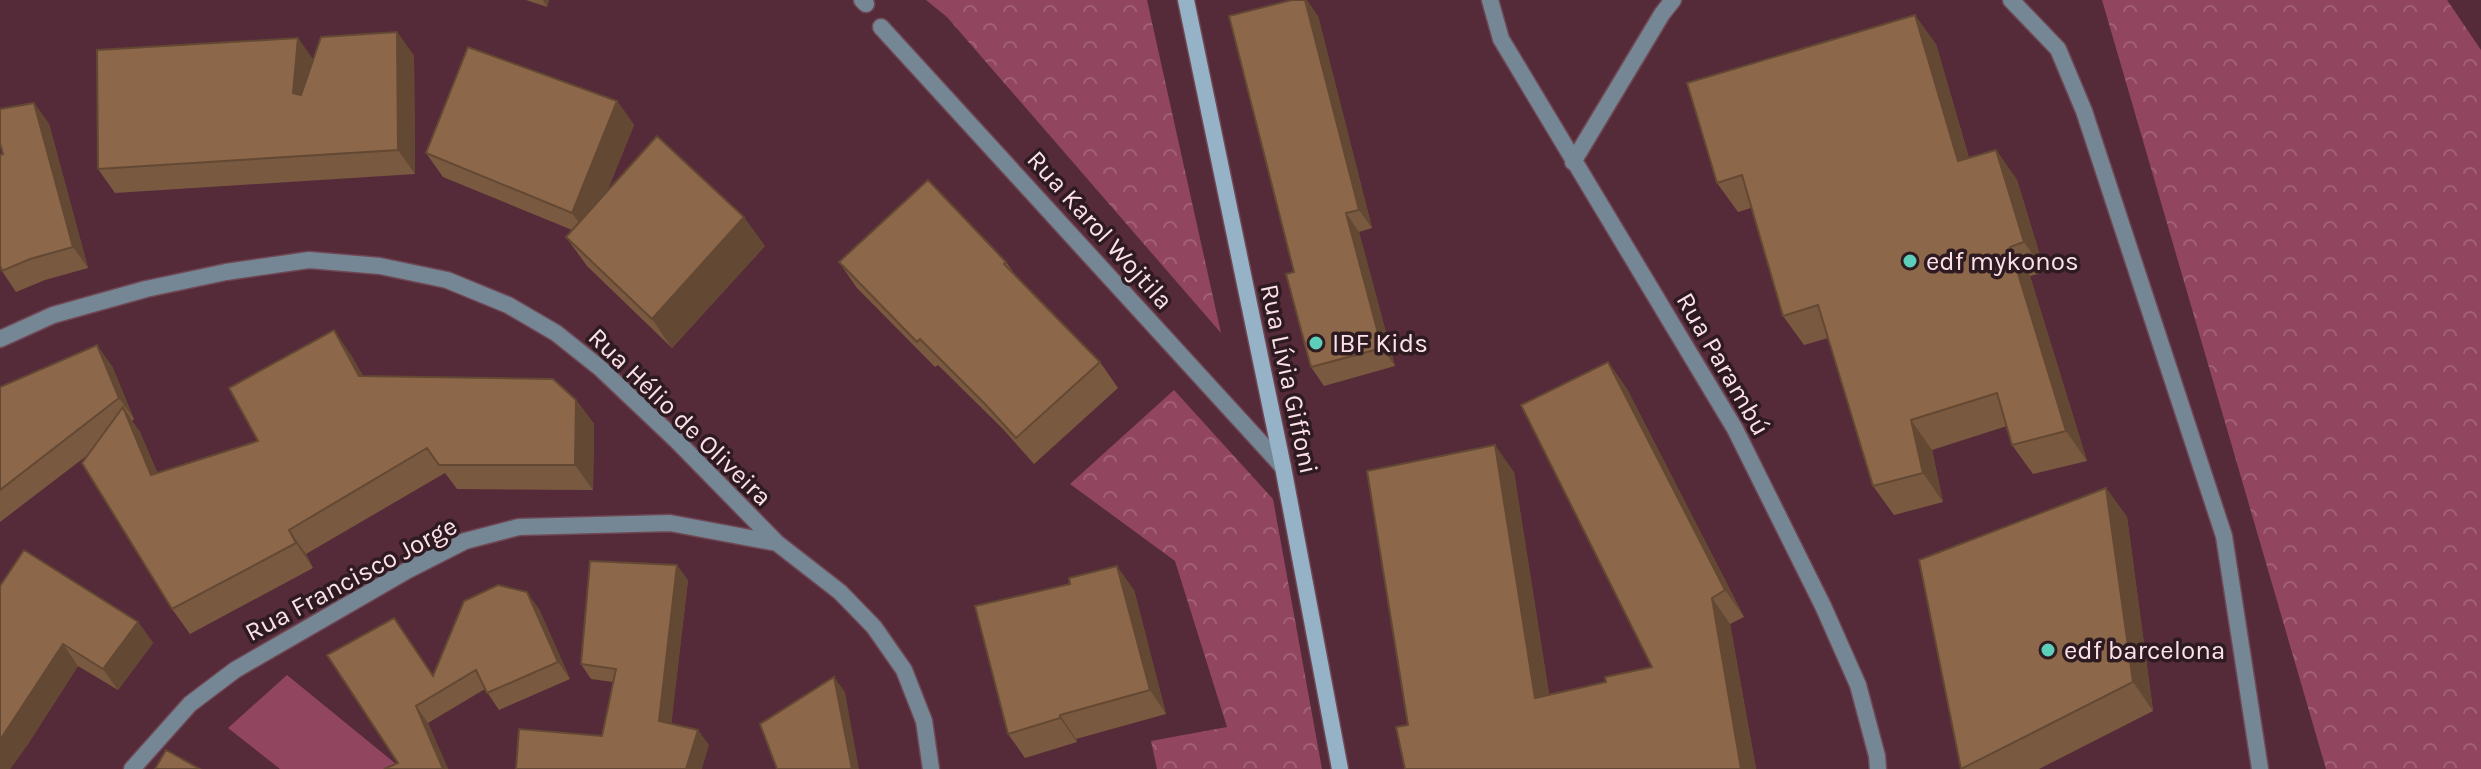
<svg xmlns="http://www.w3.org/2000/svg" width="2481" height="769" font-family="Karla,sans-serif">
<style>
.forest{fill:url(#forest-crowns)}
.pitch{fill:#92455f}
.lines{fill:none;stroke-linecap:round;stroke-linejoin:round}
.street-casing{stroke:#704855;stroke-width:19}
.secondary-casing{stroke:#704855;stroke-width:19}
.street{stroke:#758794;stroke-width:16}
.secondary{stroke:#95b2c7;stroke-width:16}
.wall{fill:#79593f}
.shaded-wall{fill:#634833}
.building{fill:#8d6749;stroke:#634833;stroke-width:2}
.poi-dot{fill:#5cceba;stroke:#2e1b21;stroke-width:3}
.labels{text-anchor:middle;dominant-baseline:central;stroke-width:7;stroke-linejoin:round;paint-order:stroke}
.street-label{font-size:26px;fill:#fde1e8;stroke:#2e1b21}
.poi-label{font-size:26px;fill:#fde1e8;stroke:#2e1b21;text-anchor:start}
</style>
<defs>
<pattern id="forest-crowns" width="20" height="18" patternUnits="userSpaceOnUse" patternTransform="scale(2)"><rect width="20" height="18" fill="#92455f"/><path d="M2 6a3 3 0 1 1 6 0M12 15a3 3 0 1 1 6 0" fill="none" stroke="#a26076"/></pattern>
</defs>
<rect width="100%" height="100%" fill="#552b39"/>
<path class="forest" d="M 926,0 L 1147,0 L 1221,333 L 947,17 Z
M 2102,0 L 2447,0 L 2481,50 L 2481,769 L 2326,769 Z
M 1174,390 L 1273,499 L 1322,769 L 1157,769 L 1151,741 L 1227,727 L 1175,561 L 1070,484 Z"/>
<path class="pitch" d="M 287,675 L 396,764 L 390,769 L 280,769 L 228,728 Z"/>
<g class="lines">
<defs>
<path id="street" d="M 862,0 L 866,4
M 1490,0 L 1501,39 L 1735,429 L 1823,606 L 1858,685 L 1877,756 L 1878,769
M 2011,0 L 2058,49 L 2084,111 L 2224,536 L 2260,769
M 881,27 L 1283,467
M 1573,162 L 1662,14 L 1673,0
M 0,339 L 53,315 L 146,289 L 226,272 L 309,260 L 380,266 L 447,280 L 508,305 L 556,333 L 600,368 L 676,440 L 777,543 L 840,592 L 874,627 L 904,670 L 924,721 L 931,769
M 132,769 L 190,704 L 235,670 L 408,570 L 465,541 L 519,527 L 670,523 L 777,543"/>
<path id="secondary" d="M 1186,0 L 1283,467 L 1340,769"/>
</defs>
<use href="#street" class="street-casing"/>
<use href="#secondary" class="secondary-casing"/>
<use href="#street" class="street"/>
<use href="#secondary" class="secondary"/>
</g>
<path class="wall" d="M 526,0 L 549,0 L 547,7 Z
M 1318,16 L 1372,228 L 1359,232 L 1395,366 L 1324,386 L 1311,367 L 1294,272 Z
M 397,32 L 414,56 L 415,174 L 115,193 L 98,169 L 298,38 L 313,60 Z
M 1936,44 L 1969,158 L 1996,150 L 2017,180 L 2045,272 L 2030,276 L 2087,461 L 2033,474 L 2012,445 L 2007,426 L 1932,450 L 1943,502 L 1894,515 L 1873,486 L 1828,338 L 1804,345 L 1783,316 L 1751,208 L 1738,212 L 1717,183 Z
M 617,101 L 634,125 L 607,191 L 765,246 L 672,348 L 587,266 L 566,237 L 572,230 L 443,177 L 426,153 Z
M 34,103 L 49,124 L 88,268 L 45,280 L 16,292 L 2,271 L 3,154 Z
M 839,262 L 1006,262 L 1019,280 L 1100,362 L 1118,388 L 1034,464 L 1003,429 L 938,365 L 935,367 L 857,288 Z
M 351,355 L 363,376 L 576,400 L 594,424 L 593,490 L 457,489 L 445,473 L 306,554 L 313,568 L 190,634 L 172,609 L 89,454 L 0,522 L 0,387 L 112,366 L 134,419 L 132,421 L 140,432 L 157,473 L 258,441 Z
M 1608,362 L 1627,389 L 1744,617 L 1730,624 L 1756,769 L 1405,769 L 1408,725 L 1514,472 L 1549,695 L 1606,682 L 1652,667 Z
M 2106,488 L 2127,517 L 2153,711 L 2039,769 L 1961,769 Z
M 688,580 L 671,724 L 709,745 L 602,736 L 613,682 L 591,679 L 581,664 Z
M 0,586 L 138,622 L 153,643 L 118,690 L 78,666 L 28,744 L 10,769 L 0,769 Z
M 1134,590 L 1166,714 L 1076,739 L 1077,742 L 1025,758 L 1008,734 Z
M 539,609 L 570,679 L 499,710 L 485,689 L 428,723 L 448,769 L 384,769 L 398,763 L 327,655 L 433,675 Z"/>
<path class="shaded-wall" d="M 543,0 L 549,0 L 547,7 Z
M 1305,0 L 1307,0 L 1318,16 L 1372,228 L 1359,210 Z
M 1915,15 L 1936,44 L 1978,191 L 1958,161 Z
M 397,32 L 414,56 L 415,174 L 398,150 Z
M 298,38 L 315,62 L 310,117 L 293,93 Z
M 617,101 L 634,125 L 589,237 L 572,213 Z
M 34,103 L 49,124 L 88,268 L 73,247 Z
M 1996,150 L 2017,180 L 2045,272 L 2024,242 Z
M 1346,213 L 1359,232 L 1395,366 L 1382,348 Z
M 744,217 L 765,246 L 672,348 L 652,319 Z
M 2010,247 L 2030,276 L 2087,461 L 2066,431 Z
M 334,330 L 351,355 L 376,400 L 359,376 Z
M 97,345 L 112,366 L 134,419 L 119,398 Z
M 1608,362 L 1627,389 L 1744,617 L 1725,590 Z
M 576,400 L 594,424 L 593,490 L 575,465 Z
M 123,407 L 140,432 L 169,499 L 151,475 Z
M 1911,420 L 1932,450 L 1943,502 L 1923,473 Z
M 1495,445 L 1514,472 L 1554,724 L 1535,698 Z
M 2106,488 L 2127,517 L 2153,711 L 2133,682 Z
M 289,530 L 306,554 L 313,568 L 296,543 Z
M 677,565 L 688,580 L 670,736 L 659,721 Z
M 1117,566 L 1134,590 L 1166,714 L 1150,690 Z
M 527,592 L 539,609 L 570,679 L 558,662 Z
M 1712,598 L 1730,624 L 1756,769 L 1741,769 Z
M 138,622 L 153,643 L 118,690 L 103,669 Z
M 63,644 L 78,666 L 28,744 L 10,769 L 0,769 L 0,740 Z
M 834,677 L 845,692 L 859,769 L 852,769 Z
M 416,706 L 428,723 L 448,769 L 443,769 Z
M 1060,715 L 1076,739 L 1077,742 L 1060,718 Z
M 698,730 L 709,745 L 702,769 L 686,769 Z"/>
<path class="building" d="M 1292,0 L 1305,0 L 1359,210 L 1346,213 L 1382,348 L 1311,367 L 1286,274 L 1294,272 L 1229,16 Z
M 1915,15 L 1958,161 L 1996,150 L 2024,242 L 2010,247 L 2066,431 L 2012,445 L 1997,393 L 1911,420 L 1923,473 L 1873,486 L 1818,305 L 1783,316 L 1742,175 L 1717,183 L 1687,83 Z
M 397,32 L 398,150 L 98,169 L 97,50 L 298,38 L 293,93 L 301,95 L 321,37 Z
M 468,47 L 617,101 L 572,213 L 426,153 Z
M 34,103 L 73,247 L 30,259 L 2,271 L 0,265 L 0,155 L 3,154 L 0,143 L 0,109 Z
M 657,136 L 744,217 L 652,319 L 566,237 Z
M 928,180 L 1006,262 L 1004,264 L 1100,362 L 1016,438 L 985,404 L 920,339 L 917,342 L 839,262 Z
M 334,330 L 359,376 L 553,379 L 576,400 L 575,465 L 439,465 L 427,448 L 289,530 L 296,543 L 172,609 L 82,463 L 123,407 L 151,475 L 258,441 L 229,388 Z
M 97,345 L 119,398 L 0,490 L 0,387 Z
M 1608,362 L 1725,590 L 1712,598 L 1741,769 L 1405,769 L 1396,727 L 1408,725 L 1367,471 L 1495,445 L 1535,698 L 1606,682 L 1605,677 L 1652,667 L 1521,405 Z
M 2106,488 L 2133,682 L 1961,769 L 1919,560 Z
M 24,550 L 138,622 L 103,669 L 63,644 L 0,740 L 0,586 Z
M 590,561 L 677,565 L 659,721 L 698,730 L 686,769 L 516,769 L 519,729 L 602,736 L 616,669 L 581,664 Z
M 1117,566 L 1150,690 L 1060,715 L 1060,718 L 1008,734 L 975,606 L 1070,584 L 1069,578 Z
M 498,585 L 527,592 L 558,662 L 487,693 L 476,670 L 416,706 L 443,769 L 384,769 L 398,763 L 327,655 L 394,618 L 433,676 L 464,601 Z
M 834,677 L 852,769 L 777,769 L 760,724 Z
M 166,750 L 200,769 L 155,769 Z"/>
<g class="poi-dot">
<circle cx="1910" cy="261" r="8"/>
<circle cx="1316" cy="343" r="8"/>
<circle cx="2048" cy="650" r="8"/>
</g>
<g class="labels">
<g class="street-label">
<text transform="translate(1100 230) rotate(48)">Rua Karol Wojtila</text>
<text transform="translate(1723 364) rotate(60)">Rua Parambú</text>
<text transform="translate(1289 379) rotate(78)">Rua Lívia Giffoni</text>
<text transform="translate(680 417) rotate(44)">Rua Hélio de Oliveira</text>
<text transform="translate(351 579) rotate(-28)">Rua Francisco Jorge</text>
</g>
<g class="poi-label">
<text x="1926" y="261">edf mykonos</text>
<text x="1332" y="343">IBF Kids</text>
<text x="2064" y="650">edf barcelona</text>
</g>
</g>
</svg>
